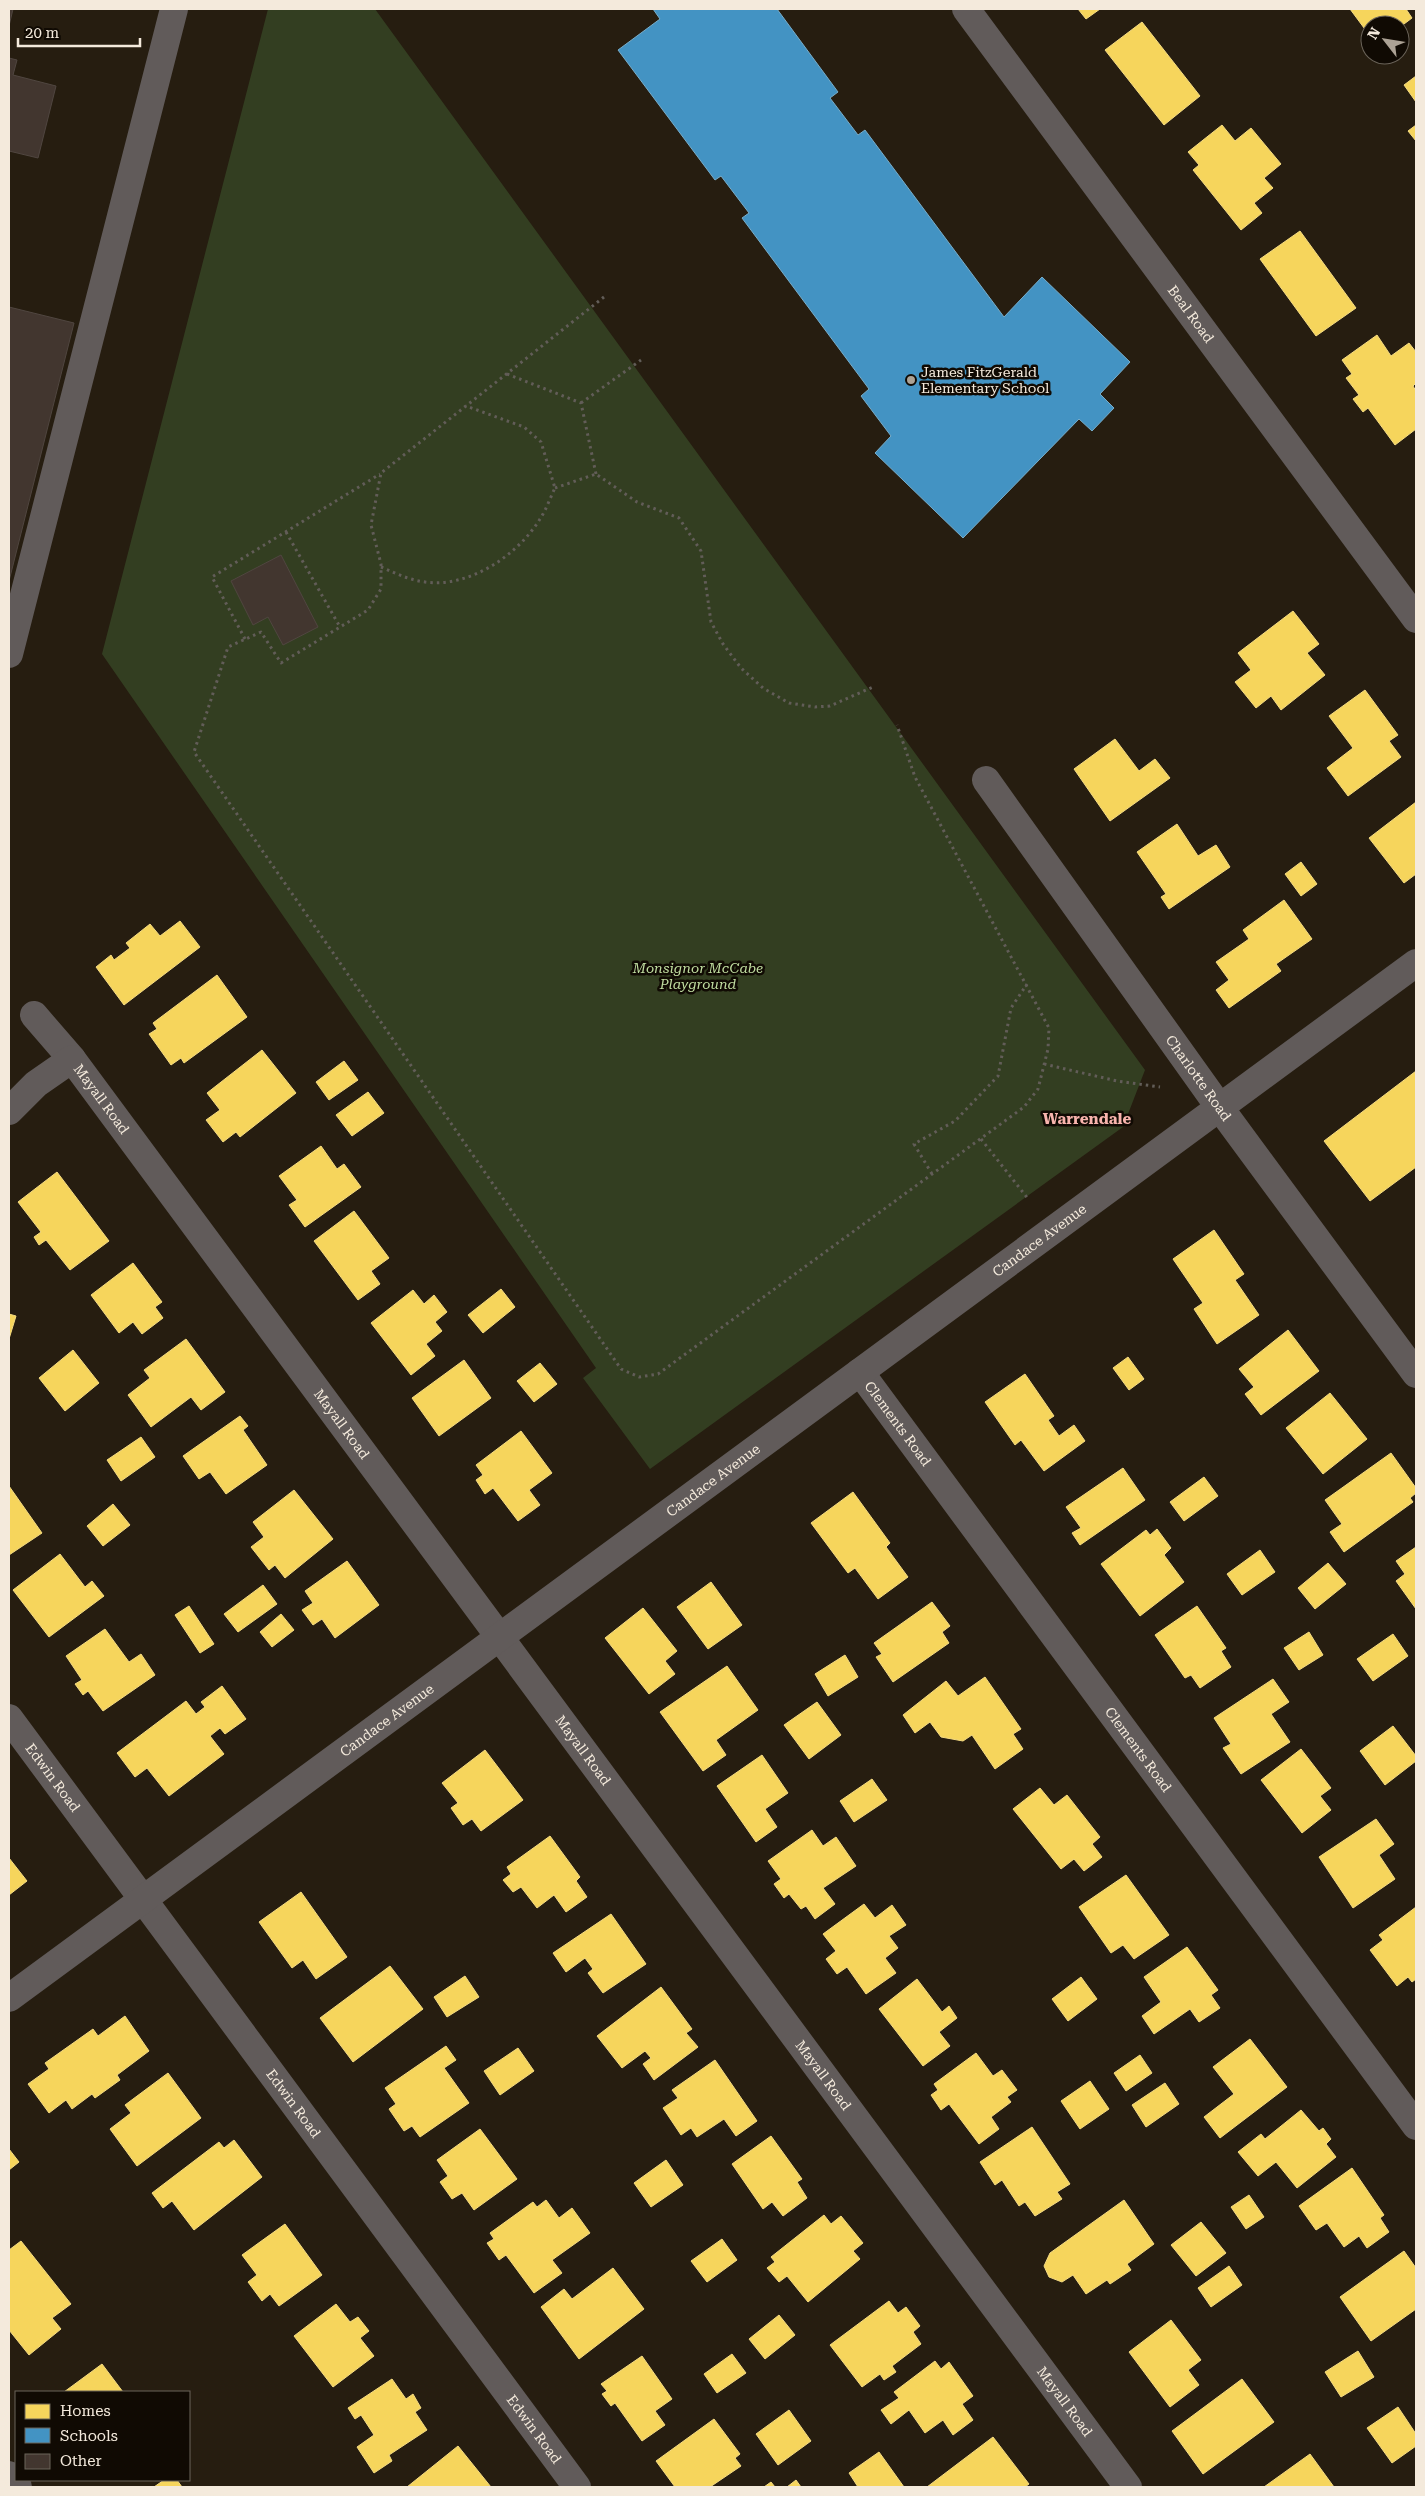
<svg xmlns="http://www.w3.org/2000/svg" width="1425" height="2496" font-family="'Roboto Serif',serif">
<style>
.green{fill:#333e21}
.homes{fill:#f6d55c;stroke:#f5db82}
.schools{fill:#4393c3;stroke:#78adca}
.building{fill:#42362f;stroke:#504640}
.lines{fill:none;stroke-linecap:round;stroke-linejoin:round}
.path{stroke:#625d58;stroke-width:3;stroke-dasharray:2.5 4;stroke-linecap:butt}
.minor{stroke:#615b5a;stroke-width:28}
.poi-dot{fill:#aca295;stroke:#100a03;stroke-width:2}
.labels{text-anchor:middle;dominant-baseline:central;stroke-width:5;stroke-linejoin:round;paint-order:stroke}
.street-label{font-size:14px;fill:#f4eadc;stroke:#100a03}
.poi-label{font-size:14px;fill:#f4eadc;stroke:#100a03;text-anchor:start}
.park-label{font-size:14px;font-style:italic;fill:#c0dda0;stroke:#100a03}
.neighbourhood-label{font-size:15px;font-weight:bold;fill:#f8b4ad;stroke:#100a03}
</style>
<rect width="100%" height="100%" fill="#261d10"/>
<path class="green" d="M 268,9 L 375,9 L 1145,1070 L 1123,1127 L 650,1469 L 583,1378 L 596,1368 L 102,654 Z"/>
<path class="homes" d="M 1078,9 L 1100,9 L 1086,19 Z
M 1350,9 L 1406,9 L 1412,18 L 1400,27 L 1400,25 L 1370,25 L 1370,36 Z
M 1142,22 L 1200,96 L 1164,125 L 1105,50 Z
M 1416,76 L 1416,102 L 1404,85 Z
M 1222,125 L 1235,141 L 1251,128 L 1281,164 L 1264,178 L 1273,188 L 1254,203 L 1262,213 L 1241,230 L 1193,170 L 1199,165 L 1188,152 Z
M 1416,125 L 1416,141 L 1408,131 Z
M 1300,231 L 1356,308 L 1316,336 L 1260,259 Z
M 1377,335 L 1391,356 L 1409,343 L 1416,352 L 1416,383 L 1413,386 L 1416,391 L 1416,429 L 1395,445 L 1368,408 L 1363,412 L 1353,399 L 1359,395 L 1346,378 L 1352,374 L 1342,360 Z
M 1293,611 L 1319,644 L 1307,653 L 1325,675 L 1281,710 L 1271,696 L 1256,708 L 1235,682 L 1251,670 L 1238,653 Z
M 1365,690 L 1398,735 L 1389,741 L 1401,757 L 1348,796 L 1327,768 L 1353,748 L 1329,716 Z
M 1115,739 L 1139,771 L 1155,759 L 1170,778 L 1110,821 L 1074,769 Z
M 1416,802 L 1416,874 L 1404,883 L 1369,838 Z
M 1177,824 L 1198,856 L 1216,845 L 1230,867 L 1169,909 L 1161,897 L 1166,894 L 1137,852 Z
M 1301,862 L 1317,884 L 1301,896 L 1285,874 Z
M 1284,900 L 1312,939 L 1276,964 L 1281,971 L 1229,1008 L 1216,990 L 1229,980 L 1216,962 L 1249,939 L 1243,930 Z
M 180,921 L 200,947 L 124,1005 L 96,967 L 111,955 L 114,960 L 130,948 L 126,943 L 150,924 L 160,936 Z
M 217,975 L 247,1017 L 184,1063 L 181,1058 L 171,1065 L 149,1034 L 157,1029 L 153,1023 Z
M 262,1050 L 296,1093 L 240,1137 L 236,1132 L 223,1142 L 206,1120 L 220,1110 L 207,1093 Z
M 344,1061 L 358,1080 L 329,1100 L 316,1082 Z
M 1416,1071 L 1416,1167 L 1370,1201 L 1324,1141 Z
M 368,1092 L 384,1113 L 352,1136 L 336,1115 Z
M 321,1146 L 337,1169 L 344,1164 L 361,1187 L 305,1227 L 289,1205 L 297,1200 L 279,1176 Z
M 57,1172 L 109,1241 L 70,1270 L 46,1240 L 39,1245 L 34,1237 L 41,1232 L 18,1202 Z
M 354,1211 L 389,1258 L 371,1271 L 380,1284 L 358,1300 L 314,1241 Z
M 1214,1230 L 1244,1274 L 1235,1280 L 1259,1315 L 1217,1344 L 1194,1309 L 1203,1303 L 1173,1259 Z
M 133,1263 L 162,1302 L 155,1307 L 163,1318 L 142,1334 L 133,1322 L 119,1333 L 91,1295 Z
M 501,1289 L 515,1307 L 483,1333 L 468,1315 Z
M 413,1290 L 424,1304 L 434,1295 L 447,1312 L 435,1322 L 442,1331 L 426,1344 L 435,1356 L 411,1375 L 371,1323 Z
M 9,1314 L 16,1316 L 9,1339 Z
M 1288,1330 L 1319,1371 L 1261,1415 L 1245,1394 L 1254,1387 L 1239,1369 Z
M 186,1339 L 225,1392 L 201,1410 L 191,1397 L 151,1427 L 128,1395 L 150,1378 L 144,1370 Z
M 73,1350 L 99,1383 L 65,1411 L 39,1378 Z
M 1128,1357 L 1144,1379 L 1129,1390 L 1113,1368 Z
M 464,1360 L 491,1398 L 439,1436 L 412,1398 Z
M 540,1363 L 557,1384 L 534,1402 L 517,1381 Z
M 1025,1374 L 1054,1416 L 1048,1420 L 1059,1436 L 1074,1425 L 1085,1441 L 1044,1471 L 1021,1440 L 1015,1445 L 985,1402 Z
M 1330,1393 L 1367,1439 L 1323,1474 L 1286,1428 Z
M 240,1416 L 248,1426 L 243,1430 L 267,1465 L 226,1494 L 210,1472 L 199,1479 L 183,1456 Z
M 521,1431 L 552,1473 L 529,1490 L 540,1505 L 518,1521 L 493,1488 L 485,1494 L 476,1480 L 483,1475 L 476,1465 Z
M 141,1437 L 155,1457 L 121,1481 L 107,1460 Z
M 1391,1453 L 1416,1488 L 1416,1493 L 1410,1498 L 1413,1502 L 1344,1552 L 1330,1532 L 1342,1524 L 1325,1500 Z
M 1123,1468 L 1145,1500 L 1080,1545 L 1072,1533 L 1081,1528 L 1066,1507 Z
M 1204,1477 L 1218,1496 L 1184,1521 L 1170,1502 Z
M 9,1486 L 42,1533 L 9,1555 Z
M 294,1490 L 333,1539 L 285,1578 L 275,1565 L 269,1570 L 251,1547 L 264,1537 L 253,1522 Z
M 853,1492 L 890,1543 L 886,1547 L 908,1577 L 878,1599 L 855,1568 L 848,1573 L 811,1523 Z
M 113,1504 L 130,1525 L 103,1546 L 87,1526 Z
M 1157,1529 L 1171,1548 L 1164,1555 L 1184,1582 L 1140,1616 L 1101,1564 L 1146,1530 L 1150,1535 Z
M 1416,1547 L 1416,1609 L 1396,1581 L 1405,1574 L 1396,1561 Z
M 1260,1550 L 1275,1572 L 1242,1595 L 1227,1574 Z
M 60,1554 L 85,1587 L 92,1581 L 104,1596 L 49,1637 L 13,1590 Z
M 347,1561 L 379,1605 L 335,1638 L 322,1619 L 313,1625 L 302,1610 L 313,1603 L 305,1591 Z
M 1328,1563 L 1346,1584 L 1315,1609 L 1298,1588 Z
M 711,1582 L 742,1625 L 708,1649 L 677,1607 Z
M 263,1585 L 277,1604 L 238,1632 L 224,1614 Z
M 932,1602 L 950,1626 L 942,1632 L 949,1643 L 893,1682 L 876,1657 L 882,1654 L 874,1643 Z
M 189,1606 L 214,1644 L 200,1653 L 175,1615 Z
M 1197,1606 L 1226,1648 L 1221,1651 L 1231,1667 L 1200,1688 L 1191,1675 L 1185,1678 L 1155,1635 Z
M 643,1608 L 677,1651 L 665,1661 L 675,1674 L 649,1694 L 605,1638 Z
M 281,1614 L 294,1630 L 272,1647 L 260,1632 Z
M 105,1629 L 129,1662 L 141,1654 L 155,1675 L 103,1711 L 88,1691 L 83,1695 L 75,1684 L 82,1680 L 66,1656 Z
M 1309,1632 L 1323,1655 L 1299,1670 L 1284,1648 Z
M 1393,1634 L 1408,1656 L 1373,1681 L 1357,1659 Z
M 845,1655 L 858,1677 L 828,1696 L 815,1674 Z
M 727,1666 L 758,1710 L 716,1740 L 726,1755 L 703,1771 L 660,1712 Z
M 985,1677 L 1021,1729 L 1013,1734 L 1023,1749 L 995,1769 L 972,1735 L 963,1741 L 941,1737 L 930,1722 L 915,1733 L 903,1715 L 946,1681 L 958,1696 Z
M 1273,1679 L 1289,1702 L 1271,1714 L 1290,1742 L 1241,1774 L 1223,1748 L 1231,1744 L 1214,1718 Z
M 222,1686 L 246,1719 L 225,1734 L 220,1728 L 210,1736 L 224,1754 L 169,1796 L 147,1768 L 135,1777 L 117,1753 L 186,1701 L 196,1714 L 205,1707 L 201,1702 Z
M 817,1702 L 841,1735 L 809,1759 L 784,1725 Z
M 1393,1726 L 1416,1756 L 1416,1761 L 1385,1785 L 1360,1751 Z
M 1301,1749 L 1331,1788 L 1320,1796 L 1331,1810 L 1302,1833 L 1261,1780 Z
M 485,1750 L 523,1800 L 481,1831 L 472,1819 L 463,1825 L 451,1808 L 458,1803 L 442,1783 Z
M 762,1755 L 788,1793 L 765,1809 L 777,1827 L 756,1842 L 717,1786 Z
M 872,1779 L 887,1800 L 854,1822 L 840,1801 Z
M 1040,1788 L 1054,1805 L 1067,1795 L 1100,1837 L 1092,1844 L 1102,1857 L 1084,1871 L 1074,1859 L 1061,1869 L 1013,1809 Z
M 1376,1819 L 1394,1844 L 1379,1855 L 1395,1879 L 1353,1908 L 1319,1857 Z
M 812,1830 L 823,1846 L 836,1837 L 856,1866 L 823,1888 L 835,1904 L 815,1919 L 806,1906 L 801,1909 L 789,1894 L 784,1898 L 774,1884 L 781,1879 L 768,1861 Z
M 550,1836 L 580,1877 L 576,1881 L 587,1897 L 566,1912 L 554,1895 L 537,1908 L 521,1887 L 513,1892 L 503,1880 L 511,1874 L 507,1867 Z
M 9,1858 L 27,1881 L 9,1895 Z
M 1126,1875 L 1169,1935 L 1134,1959 L 1123,1945 L 1111,1953 L 1079,1907 Z
M 301,1892 L 347,1957 L 316,1979 L 303,1960 L 292,1968 L 259,1922 Z
M 864,1904 L 875,1918 L 892,1905 L 906,1925 L 889,1936 L 898,1948 L 885,1958 L 896,1973 L 866,1994 L 847,1967 L 837,1974 L 826,1959 L 836,1951 L 823,1934 Z
M 1416,1907 L 1416,1979 L 1412,1982 L 1408,1977 L 1397,1986 L 1370,1950 L 1383,1940 L 1379,1935 Z
M 611,1914 L 646,1964 L 603,1993 L 588,1973 L 593,1969 L 585,1958 L 566,1972 L 553,1953 Z
M 1187,1947 L 1218,1990 L 1211,1995 L 1220,2008 L 1199,2022 L 1190,2009 L 1154,2034 L 1142,2016 L 1161,2002 L 1144,1977 Z
M 390,1966 L 423,2009 L 353,2062 L 320,2018 Z
M 465,1976 L 479,1997 L 447,2017 L 434,1997 Z
M 1081,1977 L 1097,1999 L 1068,2021 L 1052,1999 Z
M 917,1979 L 942,2012 L 949,2006 L 957,2018 L 939,2032 L 950,2046 L 923,2066 L 879,2009 Z
M 661,1987 L 692,2029 L 686,2033 L 698,2047 L 654,2080 L 643,2064 L 651,2058 L 645,2051 L 622,2068 L 597,2036 Z
M 125,2016 L 149,2051 L 117,2075 L 120,2080 L 95,2098 L 92,2094 L 72,2109 L 66,2100 L 49,2113 L 28,2084 L 49,2069 L 45,2063 L 93,2029 L 98,2036 Z
M 1250,2039 L 1287,2087 L 1220,2138 L 1204,2117 L 1234,2094 L 1213,2067 Z
M 446,2046 L 456,2060 L 444,2068 L 469,2103 L 420,2137 L 412,2126 L 404,2131 L 389,2109 L 396,2104 L 385,2088 Z
M 518,2048 L 534,2071 L 500,2095 L 484,2071 Z
M 976,2053 L 993,2076 L 1002,2070 L 1017,2090 L 1007,2097 L 1011,2102 L 991,2117 L 999,2129 L 979,2144 L 949,2104 L 941,2110 L 931,2095 L 938,2090 L 934,2084 Z
M 1140,2055 L 1152,2073 L 1126,2091 L 1114,2073 Z
M 715,2060 L 757,2121 L 736,2136 L 724,2119 L 697,2137 L 691,2128 L 681,2135 L 663,2108 L 678,2098 L 672,2090 Z
M 168,2073 L 201,2118 L 137,2166 L 110,2129 L 131,2113 L 125,2105 Z
M 1090,2081 L 1109,2109 L 1080,2129 L 1061,2101 Z
M 1165,2083 L 1179,2104 L 1146,2127 L 1132,2105 Z
M 1301,2110 L 1319,2131 L 1323,2128 L 1331,2139 L 1326,2144 L 1336,2157 L 1297,2188 L 1276,2162 L 1258,2176 L 1238,2152 L 1261,2134 L 1265,2139 Z
M 1032,2127 L 1070,2184 L 1057,2192 L 1062,2199 L 1035,2216 L 1025,2202 L 1019,2206 L 1002,2180 L 995,2185 L 980,2162 Z
M 480,2129 L 517,2179 L 474,2210 L 462,2193 L 452,2199 L 440,2182 L 448,2176 L 437,2160 Z
M 771,2136 L 802,2179 L 797,2182 L 807,2198 L 783,2216 L 772,2202 L 763,2209 L 732,2164 Z
M 234,2140 L 262,2177 L 194,2230 L 172,2201 L 163,2208 L 152,2193 L 219,2142 L 224,2148 Z
M 9,2149 L 19,2162 L 9,2170 Z
M 666,2160 L 683,2185 L 651,2207 L 634,2183 Z
M 1352,2168 L 1384,2215 L 1380,2218 L 1389,2232 L 1367,2248 L 1359,2236 L 1344,2247 L 1327,2223 L 1316,2230 L 1299,2206 Z
M 1249,2195 L 1264,2217 L 1246,2229 L 1231,2207 Z
M 546,2200 L 559,2218 L 572,2208 L 590,2233 L 552,2260 L 562,2273 L 534,2293 L 506,2255 L 499,2260 L 487,2243 L 494,2239 L 490,2233 L 533,2202 L 537,2207 Z
M 1124,2200 L 1154,2244 L 1127,2264 L 1131,2270 L 1110,2284 L 1107,2280 L 1086,2294 L 1073,2275 L 1062,2282 L 1049,2277 L 1044,2266 L 1050,2253 Z
M 824,2215 L 831,2224 L 841,2216 L 863,2243 L 853,2251 L 860,2259 L 808,2302 L 787,2276 L 779,2282 L 767,2268 L 775,2262 L 771,2257 Z
M 1201,2222 L 1226,2253 L 1196,2276 L 1171,2245 Z
M 285,2224 L 322,2275 L 279,2306 L 270,2294 L 262,2301 L 248,2282 L 257,2275 L 242,2255 Z
M 722,2239 L 737,2260 L 707,2282 L 691,2261 Z
M 21,2241 L 71,2304 L 52,2318 L 61,2329 L 29,2355 L 9,2330 L 9,2250 Z
M 1404,2251 L 1416,2268 L 1416,2309 L 1371,2341 L 1340,2297 Z
M 1229,2266 L 1242,2285 L 1211,2307 L 1198,2288 Z
M 613,2268 L 644,2309 L 579,2359 L 541,2307 L 564,2289 L 572,2299 Z
M 889,2301 L 898,2313 L 906,2307 L 920,2326 L 913,2332 L 921,2344 L 892,2366 L 896,2372 L 884,2380 L 880,2374 L 862,2387 L 830,2345 Z
M 336,2304 L 350,2322 L 358,2317 L 369,2331 L 360,2338 L 374,2356 L 333,2387 L 294,2336 Z
M 779,2315 L 795,2335 L 765,2359 L 749,2339 Z
M 1171,2320 L 1201,2360 L 1188,2370 L 1199,2385 L 1170,2407 L 1129,2352 Z
M 1358,2351 L 1374,2377 L 1341,2397 L 1325,2372 Z
M 732,2354 L 746,2373 L 717,2393 L 704,2374 Z
M 642,2356 L 672,2399 L 655,2411 L 665,2425 L 642,2441 L 615,2403 L 611,2406 L 602,2394 L 607,2391 L 601,2384 Z
M 935,2361 L 941,2369 L 949,2362 L 973,2396 L 962,2404 L 973,2420 L 953,2435 L 943,2420 L 925,2433 L 909,2410 L 891,2424 L 881,2410 L 899,2398 L 894,2392 Z
M 102,2364 L 123,2392 L 64,2392 Z
M 392,2379 L 406,2399 L 413,2394 L 421,2408 L 415,2412 L 427,2430 L 389,2455 L 392,2461 L 374,2473 L 357,2447 L 374,2435 L 361,2415 L 355,2419 L 348,2408 Z
M 1242,2379 L 1274,2422 L 1203,2474 L 1172,2431 Z
M 1398,2407 L 1416,2434 L 1416,2446 L 1392,2463 L 1367,2428 Z
M 789,2410 L 811,2441 L 778,2465 L 756,2434 Z
M 714,2419 L 740,2454 L 735,2458 L 741,2466 L 710,2487 L 675,2487 L 656,2461 Z
M 993,2437 L 1029,2484 L 1025,2487 L 927,2487 Z
M 458,2446 L 491,2487 L 407,2487 Z
M 879,2452 L 904,2487 L 858,2487 L 849,2473 Z
M 1310,2454 L 1334,2487 L 1264,2487 Z
M 164,2480 L 177,2480 L 182,2487 L 154,2487 Z
M 796,2480 L 801,2487 L 787,2487 Z
M 771,2482 L 775,2487 L 764,2487 Z"/>
<path class="schools" d="M 653,9 L 777,9 L 838,92 L 830,98 L 858,135 L 865,130 L 1004,317 L 1042,277 L 1130,362 L 1100,394 L 1114,408 L 1092,431 L 1079,419 L 963,538 L 875,453 L 891,436 L 861,396 L 869,389 L 742,218 L 749,213 L 721,176 L 715,180 L 618,50 L 660,19 Z"/>
<path class="building" d="M 9,9 L 13,9 L 9,26 Z
M 9,58 L 17,60 L 13,75 L 56,86 L 38,158 L 9,151 Z
M 9,307 L 74,323 L 9,581 Z
M 281,555 L 318,627 L 283,645 L 268,617 L 253,625 L 231,581 Z"/>
<g class="lines">
<path class="path" d="M 604,297 L 381,473 L 371,525 L 381,564 L 381,589 L 368,610 L 281,663 L 261,632 L 228,647 L 194,752 L 621,1369 L 639,1377 L 658,1374 L 1024,1107 L 1038,1089 L 1048,1049 L 1049,1028 L 915,777 L 897,725
M 507,374 L 581,403 L 596,474
M 581,403 L 641,360
M 555,488 L 596,474 L 637,502 L 679,518 L 701,551 L 711,622 L 723,644 L 741,668 L 763,688 L 789,703 L 815,707 L 830,706 L 873,687
M 286,532 L 340,627
M 381,567 C 395,573 409,580 425,582 C 469,588 517,556 540,519 C 546,510 550,498 555,488 L 541,442 L 524,427 L 466,406
M 245,639 L 212,577 L 380,474
M 1044,1064 L 1117,1081 L 1160,1087
M 981,1139 L 1029,1200
M 932,1174 L 914,1144 L 955,1121 L 998,1076 L 1011,1008 L 1027,984"/>
<g class="minor">
<path id="s1" d="M 966,9 L 1416,619"/>
<path d="M 9,654 L 174,9"/>
<path id="s2" d="M 986,780 L 1220,1108 L 1416,1374"/>
<path id="s3" d="M 34,1015 L 72,1059 L 1128,2487"/>
<path d="M 9,1111 L 36,1084 L 72,1059"/>
<path id="s4" d="M 860,1372 L 1416,2126"/>
<path id="s5" d="M 9,1718 L 577,2487"/>
<path id="s6" d="M 9,1998 L 1416,963"/>
<path d="M 9,2475 L 18,2487"/>
</g>
</g>
<circle class="poi-dot" cx="911" cy="380" r="5"/>
<g class="labels">
<g class="street-label">
<text stroke="none"><textPath href="#s1" startOffset="379">Beal Road</textPath></text>
<text stroke="none"><textPath href="#s2" startOffset="366">Charlotte Road</textPath></text>
<text stroke="none"><textPath href="#s3" startOffset="108">Mayall Road</textPath></text>
<text stroke="none"><textPath href="#s6" startOffset="1279">Candace Avenue</textPath></text>
<text stroke="none"><textPath href="#s4" startOffset="64">Clements Road</textPath></text>
<text stroke="none"><textPath href="#s3" startOffset="512">Mayall Road</textPath></text>
<text stroke="none"><textPath href="#s6" startOffset="874">Candace Avenue</textPath></text>
<text stroke="none"><textPath href="#s6" startOffset="469">Candace Avenue</textPath></text>
<text stroke="none"><textPath href="#s3" startOffset="918">Mayall Road</textPath></text>
<text stroke="none"><textPath href="#s4" startOffset="469">Clements Road</textPath></text>
<text stroke="none"><textPath href="#s5" startOffset="74">Edwin Road</textPath></text>
<text stroke="none"><textPath href="#s3" startOffset="1322">Mayall Road</textPath></text>
<text stroke="none"><textPath href="#s5" startOffset="479">Edwin Road</textPath></text>
<text stroke="none"><textPath href="#s3" startOffset="1728">Mayall Road</textPath></text>
<text stroke="none"><textPath href="#s5" startOffset="884">Edwin Road</textPath></text>
</g>
<g class="poi-label">
<text x="921" y="372">James FitzGerald<tspan x="921" dy="16">Elementary School</tspan></text>
</g>
<g class="park-label">
<text x="698" y="968">Monsignor McCabe<tspan x="698" dy="16">Playground</tspan></text>
</g>
<g class="neighbourhood-label">
<text x="1087" y="1119">Warrendale</text>
</g>
</g>
<rect width="1425" height="2496" fill="none" stroke="#f4eadc" stroke-width="20"/>
<rect x="15" y="2391" width="175" height="90" fill="#100a03" stroke="#6b645a"/>
<rect x="25" y="2404" width="25" height="15" fill="#f6d55c" stroke="#6b645a"/>
<text x="60" y="2416" font-size="15" fill="#f4eadc">Homes</text>
<rect x="25" y="2428" width="25" height="15" fill="#4393c3" stroke="#6b645a"/>
<text x="60" y="2441" font-size="15" fill="#f4eadc">Schools</text>
<rect x="25" y="2454" width="25" height="15" fill="#42362f" stroke="#6b645a"/>
<text x="60" y="2466" font-size="15" fill="#f4eadc">Other</text>
<g transform="translate(1385 40) rotate(301)"><circle r="24" fill="#100a03" stroke="#6b645a"/>
<path d="M0-4L9 19L0 12L-9 19Z" fill="#aca295"/>
<text y="-8" font-size="14" font-weight="bold" text-anchor="middle" fill="#f4eadc">N</text>
</g>
<path d="M18 38v8h122v-8" fill="none" stroke="#f4eadc" stroke-width="2.5"/>
<text x="25" y="38" font-size="15" fill="#f4eadc" stroke="#100a03" stroke-width="4" paint-order="stroke">20 m</text>
</svg>
